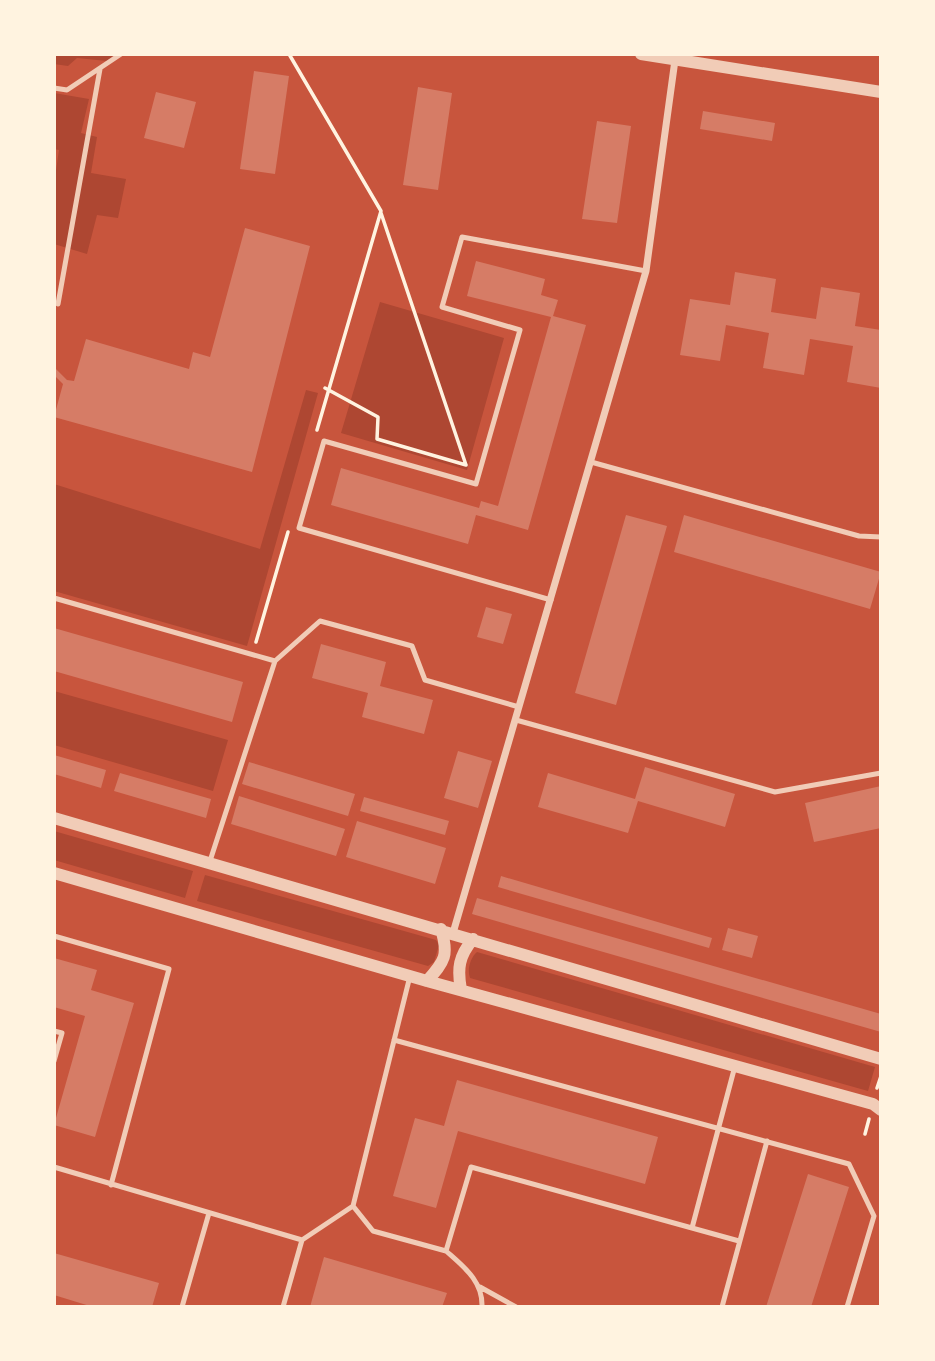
<svg xmlns="http://www.w3.org/2000/svg" width="935" height="1361" font-family="'PT Sans Narrow',sans-serif">
<style>
.green{fill:#ae4732}
.building{fill:#d67c66}
.lines{fill:none;stroke-linecap:round;stroke-linejoin:round}
.path{stroke:#fff3e0;stroke-width:3.5}
.service{stroke:#f1ccb7;stroke-width:5}
.minor{stroke:#f1ccb7;stroke-width:7}
.tertiary{stroke:#f1ccb7;stroke-width:12}
</style>
<rect width="100%" height="100%" fill="#c8553d"/>
<path class="green" d="M 54,54 L 115,54 L 107,61 L 77,58 L 68,66 L 54,64 Z
M 54,93 L 89,99 L 81,133 L 97,137 L 91,173 L 126,179 L 118,218 L 97,215 L 87,254 L 54,244 L 54,184 L 59,150 L 54,149 Z
M 380,302 L 504,338 L 467,470 L 341,433 Z
M 306,390 L 318,393 L 247,646 L 54,591 L 54,484 L 260,549 Z
M 54,691 L 228,740 L 213,791 L 54,745 Z
M 54,831 L 193,871 L 185,898 L 54,860 Z
M 205,875 L 436,940 L 439,945 L 434,962 L 428,966 L 197,901 Z
M 477,952 L 875,1067 L 868,1091 L 470,978 C 467,970 470,958 477,952 Z"/>
<path class="building" d="M 254,71 L 289,76 L 275,174 L 240,169 Z
M 418,87 L 452,93 L 438,190 L 403,185 Z
M 156,92 L 196,102 L 184,148 L 144,138 Z
M 703,111 L 775,123 L 772,141 L 700,129 Z
M 597,121 L 631,126 L 617,223 L 582,219 Z
M 245,228 L 310,246 L 252,472 L 54,417 L 63,384 L 54,375 L 54,367 L 67,380 L 74,381 L 86,339 L 189,369 L 193,352 L 210,357 Z
M 476,261 L 545,279 L 541,295 L 558,300 L 553,316 L 586,325 L 528,530 L 476,515 L 468,544 L 331,505 L 341,468 L 479,508 L 481,501 L 498,506 L 551,317 L 467,296 Z
M 735,272 L 776,279 L 771,312 L 816,319 L 821,287 L 860,293 L 855,326 L 881,330 L 881,388 L 847,382 L 853,346 L 810,339 L 804,375 L 763,368 L 769,333 L 726,325 L 720,361 L 680,355 L 690,299 L 730,305 Z
M 626,515 L 667,526 L 616,705 L 575,693 Z
M 684,515 L 881,572 L 870,609 L 674,552 Z
M 486,607 L 512,614 L 503,644 L 477,637 Z
M 54,628 L 243,682 L 232,722 L 54,671 Z
M 321,644 L 386,662 L 380,686 L 433,700 L 424,734 L 362,717 L 368,693 L 312,678 Z
M 458,751 L 492,761 L 478,808 L 444,798 Z
M 54,755 L 106,770 L 101,788 L 54,774 Z
M 249,762 L 355,794 L 348,816 L 242,784 Z
M 645,767 L 735,794 L 725,827 L 638,801 L 628,833 L 538,807 L 548,773 L 635,799 Z
M 120,773 L 211,799 L 206,818 L 114,791 Z
M 881,786 L 881,828 L 814,842 L 805,803 Z
M 239,796 L 345,829 L 336,856 L 231,824 Z
M 364,797 L 449,821 L 445,835 L 360,811 Z
M 357,821 L 446,848 L 435,884 L 346,857 Z
M 501,876 L 712,938 L 709,948 L 498,887 Z
M 477,898 L 881,1014 L 881,1032 L 472,914 Z
M 728,928 L 758,936 L 752,958 L 722,950 Z
M 54,958 L 97,970 L 91,990 L 134,1003 L 95,1137 L 54,1125 L 85,1016 L 54,1007 Z
M 457,1080 L 658,1137 L 645,1184 L 458,1131 L 436,1208 L 393,1196 L 415,1118 L 444,1126 Z
M 808,1174 L 849,1187 L 811,1307 L 766,1307 Z
M 54,1253 L 159,1283 L 152,1307 L 93,1307 L 54,1295 Z
M 324,1257 L 447,1293 L 442,1307 L 310,1307 Z"/>
<g class="lines">
<path class="path" d="M 289,54 L 381,211 L 317,430
M 381,213 L 466,465
M 325,388 L 378,417 L 377,439 L 466,465
M 256,642 L 288,532
M 877,1088 L 881,1076
M 865,1134 L 869,1119"/>
<path class="service" d="M 54,88 L 67,90 L 121,54
M 58,304 L 100,69
M 591,462 L 859,536 L 881,537
M 54,598 L 275,661 L 320,621 L 412,646 L 425,680 L 519,707
M 551,600 L 299,528 L 324,441 L 476,484 L 520,330 L 442,307 L 462,237 L 646,271
M 516,720 L 775,792 L 881,773
M 210,861 L 275,661
M 54,936 L 169,969 L 111,1185
M 54,1031 L 62,1033 L 54,1061
M 394,1040 L 849,1164 L 874,1216 L 847,1307
M 54,1167 L 302,1240 L 353,1206 L 410,976
M 353,1206 L 373,1231 L 446,1251 L 471,1167 L 739,1241
M 692,1228 L 735,1066
M 446,1251 C 464,1267 483,1281 482,1307
M 480,1287 L 516,1307
M 182,1307 L 209,1213
M 283,1307 L 302,1240
M 722,1307 L 767,1141"/>
<path class="minor" d="M 453,933 L 646,271 L 675,60"/>
<path class="tertiary" d="M 641,54 L 881,92
M 54,818 L 881,1059
M 54,873 L 427,981 L 873,1104 L 881,1110
M 427,981 C 445,961 449,955 441,929
M 461,990 C 457,968 459,956 473,939"/>
</g>
<rect width="935" height="1361" fill="none" stroke="#fff3e0" stroke-width="112"/>
</svg>
